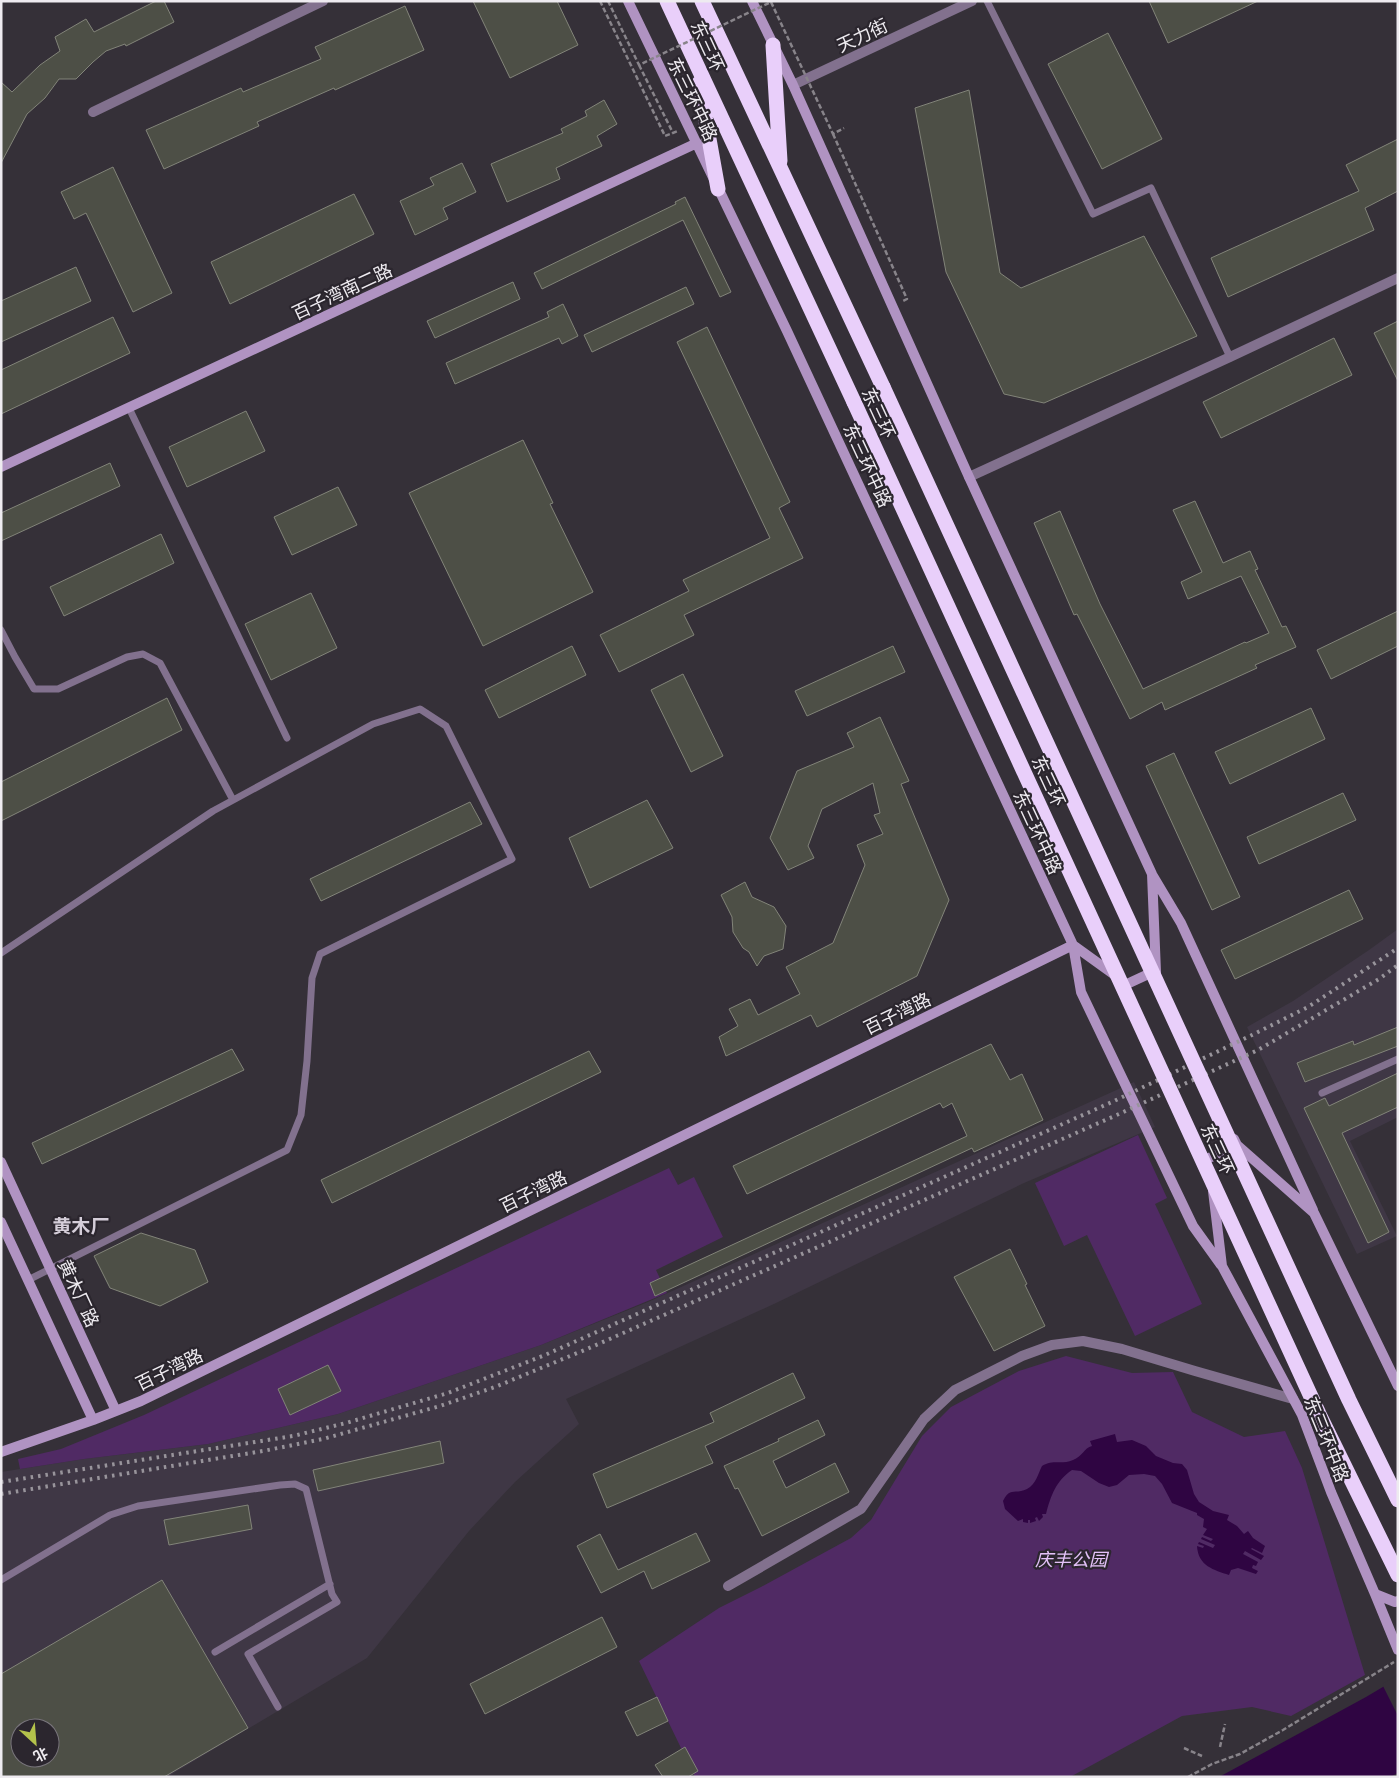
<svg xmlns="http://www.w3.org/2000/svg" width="1399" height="1778" font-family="'Noto Serif','Noto Sans SC',serif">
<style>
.built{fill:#3f3745;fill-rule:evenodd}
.green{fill:#502a64}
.water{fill:#2f0542}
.pier{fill:#353038}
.building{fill:#4d4f46;stroke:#828479;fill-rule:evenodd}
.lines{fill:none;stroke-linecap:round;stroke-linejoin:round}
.path{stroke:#88848a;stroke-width:2.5;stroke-dasharray:5 2.5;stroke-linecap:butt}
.lane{stroke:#82718e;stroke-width:7}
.street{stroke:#82718e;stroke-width:10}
.secondary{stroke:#b093c2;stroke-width:10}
.highway{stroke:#e9cffa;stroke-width:15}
.rail{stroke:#98949b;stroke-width:4;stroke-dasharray:2.5 5;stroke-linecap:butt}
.path-bridge{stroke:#88848a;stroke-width:2.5;stroke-dasharray:5 2.5;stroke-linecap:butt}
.highway-bridge{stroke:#e9cffa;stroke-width:15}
.labels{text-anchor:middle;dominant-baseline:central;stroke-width:4.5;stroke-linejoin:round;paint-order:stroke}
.street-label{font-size:18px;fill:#eeebf0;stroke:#2b262e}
.park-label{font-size:18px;font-style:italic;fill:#e3c1f8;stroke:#2b262e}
.neighbourhood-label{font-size:19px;font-weight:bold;fill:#d5ced9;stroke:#2b262e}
</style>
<rect width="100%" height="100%" fill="#353038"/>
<path class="built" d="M 1398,929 L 1398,1117 L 1350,1141 L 1397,1236 L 1357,1254 L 1247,1027 L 1293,1001 L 1369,950 Z
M 1134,1082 L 1155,1127 L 1024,1183 L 776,1303 L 566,1399 L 579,1424 L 515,1482 L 469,1531 L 367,1658 L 167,1777 L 1,1777 L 1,1472 L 84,1459 L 208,1444 L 338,1414 L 541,1345 L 648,1302 ZM 20,1728 L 50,1728 L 50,1758 L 20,1758 Z"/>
<path class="green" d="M 1138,1135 L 1167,1198 L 1155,1204 L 1202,1304 L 1135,1336 L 1087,1235 L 1064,1246 L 1035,1183 Z
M 669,1168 L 678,1185 L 694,1177 L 723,1237 L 656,1270 L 667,1293 L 541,1345 L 338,1414 L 208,1444 L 84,1459 L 20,1469 L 18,1459 L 61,1449 L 144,1415 Z
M 1066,1356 L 1132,1373 L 1173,1372 L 1192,1412 L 1244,1437 L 1285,1431 L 1302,1468 L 1365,1675 L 1291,1716 L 1252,1707 L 1182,1716 L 1070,1777 L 695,1777 L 639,1661 L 719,1608 L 761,1587 L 851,1538 L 871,1520 L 922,1436 L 951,1407 L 1019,1371 Z"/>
<path class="water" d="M 1115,1434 L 1117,1442 L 1132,1440 L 1146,1446 L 1156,1456 L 1173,1463 L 1182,1464 L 1187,1470 L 1194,1494 L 1199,1502 L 1213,1511 L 1229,1515 L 1227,1520 L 1237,1526 L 1244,1534 L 1248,1531 L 1253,1538 L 1265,1546 L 1262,1553 L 1252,1548 L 1251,1549 L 1264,1556 L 1261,1560 L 1245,1551 L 1243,1554 L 1258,1562 L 1256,1566 L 1253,1565 L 1252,1568 L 1258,1571 L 1256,1574 L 1238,1568 L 1231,1570 L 1229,1575 C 1214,1570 1198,1566 1197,1546 L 1203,1548 L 1204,1546 L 1198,1544 L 1199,1542 L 1213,1548 L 1215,1545 L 1201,1539 L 1202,1537 L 1211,1541 L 1213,1539 L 1203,1535 L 1207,1529 L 1203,1527 L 1204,1519 L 1197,1515 L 1197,1513 L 1172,1503 L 1162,1484 L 1155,1476 L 1144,1474 L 1129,1475 L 1117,1485 L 1109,1487 L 1099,1483 L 1081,1471 L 1072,1470 C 1056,1481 1051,1495 1046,1514 L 1042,1514 L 1043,1517 L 1039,1521 L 1037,1517 L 1035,1518 L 1036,1521 L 1030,1523 L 1030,1520 L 1028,1520 L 1028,1523 L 1023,1522 L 1023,1519 L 1018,1521 L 1005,1509 L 1003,1501 C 1010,1486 1016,1495 1027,1489 C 1036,1484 1038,1474 1042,1466 C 1053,1459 1062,1465 1073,1460 C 1082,1457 1084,1448 1092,1446 L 1090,1441 Z
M 1398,1678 L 1398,1773 L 1390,1777 L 1219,1777 L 1366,1697 Z"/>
<path class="pier" d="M 1398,1675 L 1398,1716 L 1382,1684 Z"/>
<path class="building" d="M 156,1 L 164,1 L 174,22 L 126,46 L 125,44 L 106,51 L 93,62 L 76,79 L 59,79 L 45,98 L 27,114 L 1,163 L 1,82 L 12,92 L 40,65 L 60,51 L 55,37 L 86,19 L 94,32 Z
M 473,1 L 557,1 L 578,45 L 510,78 Z
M 1149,1 L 1258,1 L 1168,43 Z
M 405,6 L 424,50 L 335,90 L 334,88 L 257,122 L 259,126 L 164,169 L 146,130 L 241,88 L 243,92 L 321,59 L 315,47 Z
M 1108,33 L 1162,139 L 1102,169 L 1048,64 Z
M 969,90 L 1000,273 L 1021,288 L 1144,236 L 1197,336 L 1044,403 L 1004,394 L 946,272 L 915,108 Z
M 604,100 L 617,124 L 597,136 L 602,146 L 556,168 L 560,179 L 507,202 L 491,164 L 563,133 L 561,129 L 587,116 L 585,111 Z
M 1398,139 L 1398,191 L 1365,208 L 1374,230 L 1228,297 L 1211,258 L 1359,191 L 1346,165 Z
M 462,163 L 476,192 L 443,208 L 448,219 L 415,235 L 400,201 L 434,185 L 430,178 Z
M 113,167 L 172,293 L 133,312 L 86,213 L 74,219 L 61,192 Z
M 354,194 L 374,234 L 230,304 L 211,262 Z
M 685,197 L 731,292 L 720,297 L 683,220 L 542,289 L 534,273 L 676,204 L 675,202 Z
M 76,267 L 91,301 L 1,342 L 1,301 Z
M 513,282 L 520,299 L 435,338 L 427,321 Z
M 686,287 L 694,304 L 592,352 L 584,335 Z
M 563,304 L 578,336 L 562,344 L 559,338 L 455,384 L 446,363 L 549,317 L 547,312 Z
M 113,317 L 130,353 L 1,414 L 1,370 Z
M 1398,321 L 1398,381 L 1374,333 Z
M 707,327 L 790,502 L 779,508 L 803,558 L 684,615 L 694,635 L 619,672 L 600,635 L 689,591 L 683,580 L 770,538 L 677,342 Z
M 1334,338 L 1352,375 L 1221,438 L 1203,402 Z
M 246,411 L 265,451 L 187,487 L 169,447 Z
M 523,440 L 553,503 L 550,504 L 593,592 L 483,646 L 409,493 Z
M 110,463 L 120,486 L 1,541 L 1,513 Z
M 338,487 L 357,525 L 292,555 L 274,517 Z
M 1195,501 L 1223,563 L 1250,551 L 1258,569 L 1255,570 L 1282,627 L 1286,626 L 1296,647 L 1255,665 L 1257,668 L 1165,710 L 1162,702 L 1130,719 L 1077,614 L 1074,615 L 1034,523 L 1060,511 L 1100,604 L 1143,689 L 1245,642 L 1246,643 L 1269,633 L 1241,576 L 1188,599 L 1181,582 L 1202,572 L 1173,510 Z
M 161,534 L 174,563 L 64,616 L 50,587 Z
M 311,593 L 337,648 L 271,680 L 245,624 Z
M 1398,611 L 1398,646 L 1331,679 L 1317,650 Z
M 572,646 L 586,675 L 499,718 L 485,690 Z
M 893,646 L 905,672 L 807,716 L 795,691 Z
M 683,674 L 723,756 L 691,772 L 651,690 Z
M 167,698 L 182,730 L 1,821 L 1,782 Z
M 1311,708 L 1325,739 L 1230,784 L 1215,752 Z
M 880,717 L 909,781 L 901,784 L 949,900 L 917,976 L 817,1027 L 811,1015 L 726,1056 L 719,1037 L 738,1026 L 729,1009 L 750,999 L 758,1015 L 800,994 L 786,967 L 833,943 L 865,865 L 857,845 L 883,834 L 874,815 L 880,813 L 873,783 L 822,809 L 808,846 L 814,858 L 788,870 L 770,838 L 797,771 L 854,747 L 847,733 Z
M 1174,753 L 1240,897 L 1212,910 L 1146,766 Z
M 1343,793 L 1356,820 L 1259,864 L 1247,837 Z
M 647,800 L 673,848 L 590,888 L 569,838 Z
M 470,802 L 482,824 L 321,901 L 310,879 Z
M 745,882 L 752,897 L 774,907 L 786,926 L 783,949 L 764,956 L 757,966 L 749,952 L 743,948 L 733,932 L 732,917 L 721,895 Z
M 1349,890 L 1363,919 L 1235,979 L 1221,950 Z
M 1398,1027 L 1398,1046 L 1305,1082 L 1297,1063 L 1353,1041 L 1354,1045 Z
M 991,1044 L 1010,1080 L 1022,1074 L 1043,1120 L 974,1152 L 972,1148 L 655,1296 L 650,1283 L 967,1136 L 952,1103 L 943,1108 L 940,1103 L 747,1194 L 733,1166 Z
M 232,1049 L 244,1070 L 42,1164 L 32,1143 Z
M 589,1051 L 601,1072 L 332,1203 L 321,1180 Z
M 1398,1073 L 1398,1107 L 1342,1133 L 1389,1232 L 1368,1243 L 1304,1108 L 1325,1098 L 1329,1106 Z
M 141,1233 L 195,1250 L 208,1282 L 160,1306 L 110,1288 L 94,1256 Z
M 1010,1249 L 1027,1284 L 1025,1285 L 1045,1326 L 994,1351 L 954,1277 Z
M 328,1365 L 341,1391 L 290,1415 L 278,1389 Z
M 793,1373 L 805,1398 L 705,1446 L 713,1463 L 607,1508 L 593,1474 L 714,1422 L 710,1413 Z
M 818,1420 L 825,1435 L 773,1461 L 786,1488 L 835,1463 L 849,1492 L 762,1536 L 738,1488 L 735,1489 L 724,1466 L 779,1441 L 778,1439 Z
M 440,1441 L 444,1463 L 318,1491 L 313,1470 Z
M 248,1505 L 252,1529 L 169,1545 L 164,1520 Z
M 696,1533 L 710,1561 L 652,1589 L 644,1571 L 601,1593 L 577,1546 L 600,1534 L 618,1570 Z
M 162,1580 L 248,1728 L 164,1777 L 1,1777 L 1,1674 ZM 20,1728 L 50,1728 L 50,1758 L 20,1758 Z
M 602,1617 L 617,1647 L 485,1714 L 470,1684 Z
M 657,1697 L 668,1721 L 637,1736 L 625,1712 Z
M 685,1747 L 698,1771 L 688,1777 L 663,1777 L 655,1765 Z"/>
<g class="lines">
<path class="path" d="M 600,1 L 665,136 L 678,131
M 770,1 L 771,2
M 639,65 L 673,133
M 833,134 L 907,299 L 903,301
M 1220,1747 L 1225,1724
M 1184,1748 L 1202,1756
M 1188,1777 L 1212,1764 L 1240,1754 L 1283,1730 L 1394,1662"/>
<path class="lane" d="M 987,1 L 1093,214 L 1151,188 L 1230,357
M 129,408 L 287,738
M 1,630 L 15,657 L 34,689 L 58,689 L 127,657 L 143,654 L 160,663 L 233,800
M 1,953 L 213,811 L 373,724 L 420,709 L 446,726 L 512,859 L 320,954 L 312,978 L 307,1061 L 301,1115 L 287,1150 L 28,1280
M 1322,1093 L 1398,1059
M 1,1580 L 110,1515 L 138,1506 L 280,1485 L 295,1484 L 306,1489 L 332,1594 L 337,1602 L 248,1654 L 278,1707
M 215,1652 L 330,1584"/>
<path class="street" d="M 793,85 L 972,1
M 93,112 L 323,1
M 969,477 L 1230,357 L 1398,278
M 728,1586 L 861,1509 L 924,1419 L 955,1390 L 1022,1356 L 1052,1345 L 1083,1341 L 1122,1349 L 1195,1371 L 1293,1399"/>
<path class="secondary" d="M 628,1 L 787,331 L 1073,945 L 1116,976
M 752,1 L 793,85 L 969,477 L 1152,874 L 1156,972
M 1,467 L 697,143
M 1153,876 L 1181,923 L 1313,1210
M 1127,984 L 1155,971
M 1234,1139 L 1237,1145 L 1314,1213 L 1398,1386
M 1209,1158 L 1237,1145
M 1,1162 L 116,1411
M 1213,1191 L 1222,1266 L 1302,1415 L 1331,1492 L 1375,1594 L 1398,1650
M 1,1222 L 93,1420
M 1,1452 L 93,1420 L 141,1401 L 1073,945 L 1081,992 L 1193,1226 L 1221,1265
M 1375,1594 L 1395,1602 L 1398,1601"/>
<path class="highway" d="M 667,1 L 854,402
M 702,1 L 883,387
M 773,45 L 780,161
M 699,83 L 718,189"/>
<path class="rail" d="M 1,1482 L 293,1436 L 346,1423 L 448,1393 L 545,1355 L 1112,1102 L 1252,1035 L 1308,1007 L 1398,948
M 1,1494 L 263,1451 L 323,1439 L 440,1406 L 495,1387 L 587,1349 L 1119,1114 L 1258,1050 L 1379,979 L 1398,965"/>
<path class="path-bridge" d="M 608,1 L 639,65 L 771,2 L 833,134 L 844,128"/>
<path class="highway-bridge" d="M 883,387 L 1349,1400 L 1398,1500
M 854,402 L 1319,1414 L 1398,1575"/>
</g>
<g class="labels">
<g class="street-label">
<text transform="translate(862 35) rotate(-25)">天力街</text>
<text transform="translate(708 46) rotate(65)">东三环</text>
<text transform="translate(693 99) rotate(64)">东三环中路</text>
<text transform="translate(342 291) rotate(-25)">百子湾南二路</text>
<text transform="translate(879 413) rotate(65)">东三环</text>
<text transform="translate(868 465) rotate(65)">东三环中路</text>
<text transform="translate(1049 781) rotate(65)">东三环</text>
<text transform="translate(1038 832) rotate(65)">东三环中路</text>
<text transform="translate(897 1013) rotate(-26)">百子湾路</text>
<text transform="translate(1218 1149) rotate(65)">东三环</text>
<text transform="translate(533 1191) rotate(-26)">百子湾路</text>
<text transform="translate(79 1293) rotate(65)">黄木厂路</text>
<text transform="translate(169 1369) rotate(-26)">百子湾路</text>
<text transform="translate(1327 1439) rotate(68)">东三环中路</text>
</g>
<g class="park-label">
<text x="1071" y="1559">庆丰公园</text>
</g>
<g class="neighbourhood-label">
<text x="81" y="1226">黄木厂</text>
</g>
</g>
<rect width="1399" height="1778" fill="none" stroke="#eeebf0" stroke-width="5"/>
<g transform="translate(35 1743) rotate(154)"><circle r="24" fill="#2b262e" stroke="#79757c"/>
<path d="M0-4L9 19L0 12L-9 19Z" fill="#b3c24b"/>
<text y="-8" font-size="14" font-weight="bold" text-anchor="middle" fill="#eeebf0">北</text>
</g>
</svg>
